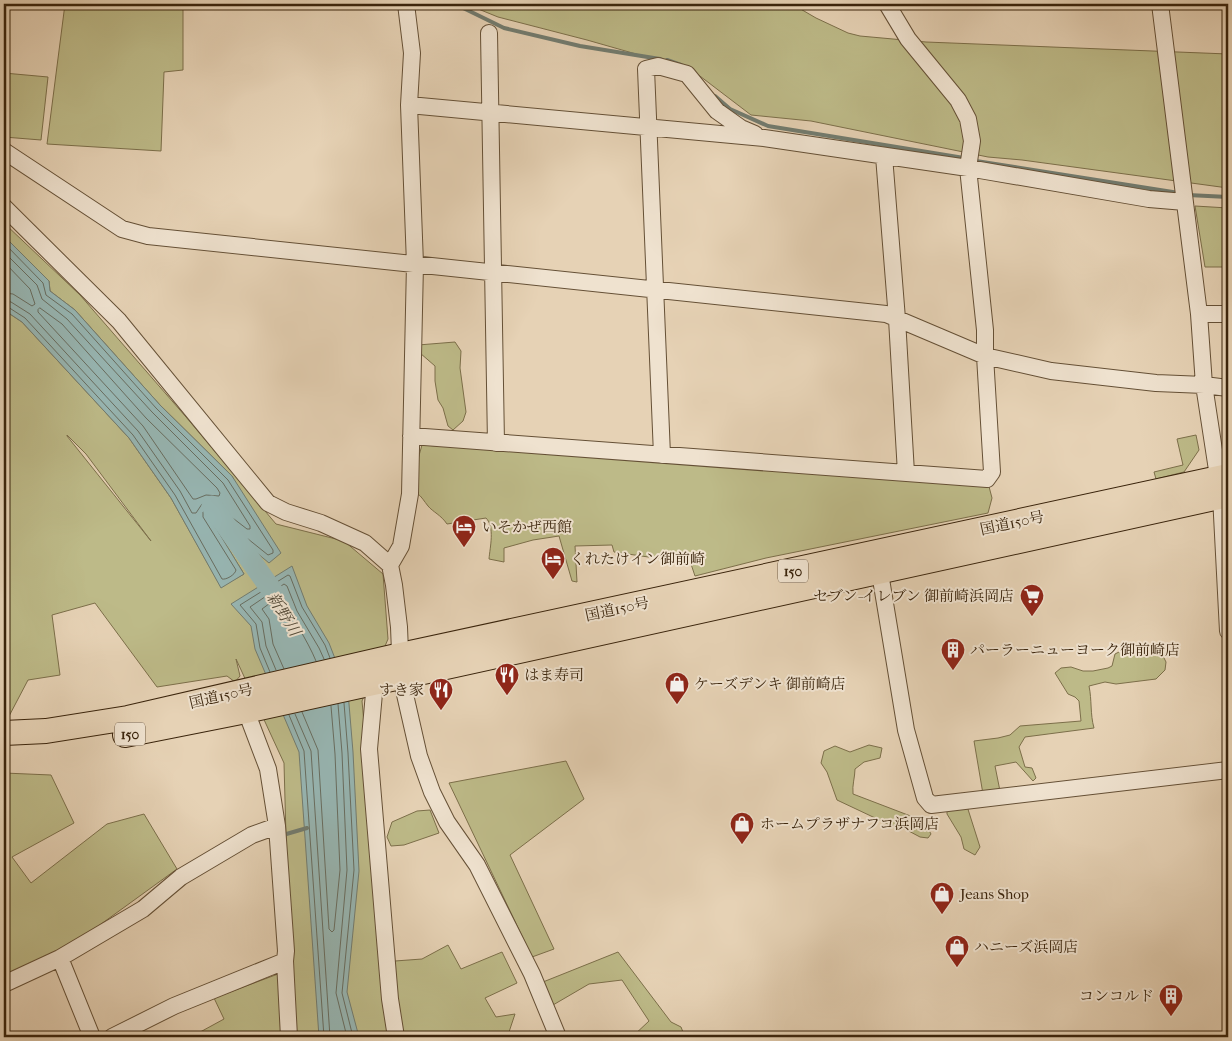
<svg xmlns="http://www.w3.org/2000/svg" width="1232" height="1041" font-family="'IM FELL French Canon','Noto Serif JP',serif">
<style>
.green{fill:#bdba88;stroke:#7c6f4a;fill-rule:evenodd}
.water{fill:#97b6b3;stroke:#727c70}
.lines{fill:none;stroke-linecap:round;stroke-linejoin:round}
.shore{stroke:#686d60;stroke-width:1}
.stream{stroke:#727c70;stroke-width:4}
.river{stroke:#97b6b3;stroke-width:21}
.minor-casing{stroke:#655036;stroke-width:18}
.highway-casing{stroke:#3a240c;stroke-width:26}
.minor{stroke:#efe2cf;stroke-width:16}
.highway{stroke:#e6d2b5;stroke-width:24}
.labels{text-anchor:middle;dominant-baseline:central;stroke-width:4;stroke-linejoin:round;paint-order:stroke}
.shield{fill:#efe2cf;stroke:#705d46;stroke-width:1}
.shield-label{font-size:14px;font-weight:bold;fill:#3a240c}
.street-label{font-size:15px;fill:#3a240c;stroke:#efe2cf}
.poi-label{font-size:15px;fill:#3a240c;stroke:#efe2cf;text-anchor:start}
.water-label{font-size:16px;font-style:italic;fill:#514836;stroke:#efe2cf}
</style>
<rect width="100%" height="100%" fill="#e6d2b5"/>
<filter id="stains"><feTurbulence type="fractalNoise" baseFrequency=".004" numOctaves="4"/><feColorMatrix values="0 0 0 0 .2 0 0 0 0 .09 0 0 0 0 .02 0 0 0 .5 -.17"/></filter>
<radialGradient id="worn" r=".72"><stop offset=".6" stop-color="#630" stop-opacity="0"/><stop offset="1" stop-color="#630" stop-opacity=".3"/></radialGradient>
<path class="green" d="M 65,4 L 183,4 L 183,70 L 164,72 L 161,151 L 47,144 Z
M 466,4 L 792,4 L 816,18 L 848,33 L 860,36 L 926,42 L 1228,54 L 1228,188 L 1022,160 L 988,157 L 811,121 L 751,115 L 692,70 L 587,40 L 498,17 Z
M 4,73 L 48,77 L 41,140 L 4,137 Z
M 1195,206 L 1228,208 L 1228,267 L 1205,267 Z
M 4,223 L 80,295 L 186,417 L 276,524 L 344,541 L 383,574 L 388,639 L 362,701 L 370,788 L 395,992 L 395,961 L 422,959 L 448,945 L 461,969 L 502,952 L 517,983 L 485,998 L 496,1017 L 515,1014 L 508,1035 L 509,1037 L 297,1037 L 289,947 L 284,763 L 236,659 L 240,676 L 235,682 L 227,676 L 157,687 L 95,603 L 52,615 L 60,675 L 28,680 L 7,720 L 4,720 L 4,310 L 22,322 L 129,438 L 171,498 L 221,587 L 244,574 L 204,509 L 269,562 L 232,476 L 160,405 L 75,310 L 50,291 L 49,281 L 4,236 ZM 67,435 L 86,454 L 151,541 L 67,436 Z
M 455,342 L 461,351 L 460,368 L 466,412 L 463,421 L 453,430 L 448,426 L 443,408 L 438,400 L 435,381 L 435,366 L 420,353 L 418,345 Z
M 1196,435 L 1199,450 L 1184,472 L 1156,479 L 1154,472 L 1183,465 L 1177,439 Z
M 422,445 L 987,479 L 992,498 L 988,513 L 766,558 L 695,576 L 690,561 L 669,560 L 614,552 L 612,545 L 575,546 L 577,582 L 572,581 L 559,536 L 533,540 L 504,548 L 504,562 L 489,559 C 490,547 495,527 486,518 L 447,524 C 441,515 433,512 428,506 C 424,501 422,497 417,493 L 416,466 Z
M 1125,649 L 1147,649 L 1162,654 L 1166,662 L 1165,670 L 1156,679 L 1116,684 L 1105,682 L 1089,686 C 1092,700 1090,714 1094,728 L 1025,737 L 1019,747 L 1025,767 L 1032,768 L 1036,778 L 1033,781 L 1016,762 L 995,766 L 1000,791 L 983,794 L 974,741 L 998,738 L 1010,735 L 1020,726 L 1081,721 L 1079,701 L 1075,697 L 1068,694 L 1055,673 L 1061,668 L 1071,667 L 1083,671 L 1093,671 L 1108,668 L 1112,666 L 1115,654 Z
M 869,745 L 882,748 L 880,758 L 864,762 L 855,769 C 855,777 852,785 853,794 L 921,820 L 926,825 L 931,834 L 928,838 L 920,837 L 905,829 L 890,825 L 837,800 L 827,772 L 821,763 L 824,751 L 835,746 L 850,752 Z
M 566,761 L 584,799 L 510,855 L 554,949 L 532,957 L 449,783 Z
M 4,773 L 51,775 L 74,823 L 12,857 L 31,883 L 107,824 L 144,814 L 177,869 L 68,948 L 4,976 Z
M 966,803 L 980,847 L 975,855 L 964,849 L 961,837 L 947,814 L 947,808 Z
M 430,810 L 439,833 L 404,845 L 391,846 L 387,837 L 392,822 L 417,811 Z
M 618,952 L 671,1022 L 681,1027 L 685,1037 L 632,1037 L 649,1021 L 622,980 L 589,984 L 553,1005 L 543,982 Z
M 278,974 L 283,1037 L 191,1037 L 224,1019 L 214,998 Z"/>
<path class="water" d="M 4,236 L 49,281 L 50,291 L 75,310 L 160,405 L 232,476 L 281,553 L 269,563 L 205,510 L 244,574 L 221,588 L 171,498 L 129,438 L 22,322 L 4,310 Z
M 292,566 L 307,606 L 329,643 L 348,692 L 353,752 L 359,871 L 347,992 L 359,1037 L 319,1037 L 299,752 L 255,649 L 251,626 L 231,604 Z"/>
<g class="lines">
<path class="shore" d="M 4,243 L 43,283 L 46,295 L 72,314 L 156,408 L 228,480 L 273,550 L 273,553 L 268,555 L 212,510 L 206,509 L 203,512 L 203,517 L 236,570 C 235,575 226,580 222,579 L 175,495 L 133,435 L 25,318 L 8,307 L 4,306
M 4,252 L 37,285 L 42,299 L 67,319 L 152,412 L 223,483 L 250,526 L 250,529 L 247,529 L 212,502 L 202,504 L 196,513 L 192,513 L 180,491 L 138,431 L 30,314 L 11,302 L 4,300
M 4,262 L 30,289 L 35,304 L 32,306 L 13,294 L 4,293
M 40,308 L 62,324 L 146,418 L 217,488 L 220,493 L 219,496 L 206,495 L 196,499 L 193,499 L 143,426 L 38,312 L 38,310 Z
M 284,669 L 273,644 L 269,619 L 262,609 L 281,595 L 283,597 C 292,619 307,639 316,661
M 276,670 L 266,646 L 262,622 L 250,607 L 284,584 L 287,586 L 297,611 L 319,648 L 324,659
M 270,672 L 260,648 L 256,624 L 240,605 L 288,575 L 290,576 L 302,607 L 325,645 L 330,658
M 344,703 L 348,753 L 354,870 L 342,993 L 353,1037
M 338,704 L 342,753 L 347,870 L 336,993 L 347,1037
M 302,712 L 318,750 L 329,929 L 332,932 L 334,930 L 340,870 L 335,754 L 331,706
M 295,714 L 311,751 L 330,1037
M 289,715 L 304,751 L 324,1037"/>
<path class="stream" d="M 455,4 L 504,28 L 580,46 L 660,59
M 667,60 L 681,65
M 715,96 L 730,109 L 768,126 L 964,158
M 976,161 L 1179,193
M 1188,195 L 1228,197
M 283,835 L 307,828"/>
<path class="river" d="M 212,506 L 283,606"/>
<defs>
<path id="minor" d="M 1160,4 L 1199,314 L 1204,385 L 1221,496 L 1228,631
M 489,33 L 496,443
M 409,105 L 764,138 L 968,168 L 1149,199 L 1185,202
M 4,151 L 122,229 L 148,236 L 886,314 L 985,356 L 1051,371 L 1156,383 L 1204,385 L 1228,388
M 884,156 L 897,319 L 906,473
M 4,207 L 119,321 L 268,503 L 286,512 L 321,523 L 365,543 L 390,565 L 394,585 L 399,627 L 401,677 L 419,756 L 432,792 L 447,822 L 477,865 L 532,974 L 558,1037
M 1199,314 L 1228,314
M 411,436 L 987,479 L 992,472 L 985,356 L 985,330 L 968,168 L 972,141 L 968,119 L 958,100 L 908,39 L 887,4
M 662,455 L 646,69 L 658,66 L 687,74 L 717,111 L 741,128 L 755,134
M 878,561 L 906,730 L 925,798 L 931,805 L 1228,770
M 390,565 L 401,546 L 410,494 L 415,264 L 409,105 L 412,53 L 406,4
M 375,682 L 369,749 L 390,999 L 396,1037
M 246,711 L 268,769 L 277,826 L 286,951 L 285,961 L 289,1037
M 60,958 L 143,909 L 181,877 L 252,835 L 277,826
M 4,984 L 60,958 L 92,1037
M 112,1037 L 174,1006 L 285,961"/>
<path id="highway" d="M 4,733 L 46,731 L 128,718 L 401,655 L 1228,476
M 125,735 L 246,711 L 1228,495"/>
</defs>
<use href="#minor" class="minor-casing"/>
<use href="#highway" class="highway-casing"/>
<use href="#minor" class="minor"/>
<use href="#highway" class="highway"/>
</g>
<defs>
<symbol id="hotel-pin" viewBox="-11 -11 22 30"><path d="M0 17L-7.5 6A9.5 9.5 0 1 1 7.5 6Z" fill="#8f2418" stroke="#efe2cf"/><path d="M-6-4.5h1.5V1H6V5H4.5V3h-9V5H-6ZM-4 0a1.8 1.8 0 1 1 3.6 0ZM.5 0V-2.5h3Q6-2.5 6 0Z" fill="#fff"/></symbol>
<symbol id="supermarket-pin" viewBox="-11 -11 22 30"><path d="M0 17L-7.5 6A9.5 9.5 0 1 1 7.5 6Z" fill="#8f2418" stroke="#efe2cf"/><path d="M-6-5.5h2.5l.6 2H6L4.5 2H-2.5L-4.4-4H-6ZM-1.5 3.2a1.3 1.3 0 1 0 .1 0ZM3 3.2a1.3 1.3 0 1 0 .1 0Z" fill="#fff"/></symbol>
<symbol id="building-pin" viewBox="-11 -11 22 30"><path d="M0 17L-7.5 6A9.5 9.5 0 1 1 7.5 6Z" fill="#8f2418" stroke="#efe2cf"/><path d="M-4-6H4V6H1V3H-1V6H-4ZM-2.5-4.3h1.7v1.8h-1.7ZM.8-4.3h1.7v1.8H.8ZM-2.5-1h1.7V.8h-1.7ZM.8-1h1.7V.8H.8Z" fill="#fff"/></symbol>
<symbol id="restaurant-pin" viewBox="-11 -11 22 30"><path d="M0 17L-7.5 6A9.5 9.5 0 1 1 7.5 6Z" fill="#8f2418" stroke="#efe2cf"/><path d="M-5-6h1v4h1v-4h1v4h1v-4h1v5L-1.5 .5V6h-2V.5L-5-1ZM5-6V6H3V1.5H1.5Q1.5-4 5-6Z" fill="#fff"/></symbol>
<symbol id="shop-pin" viewBox="-11 -11 22 30"><path d="M0 17L-7.5 6A9.5 9.5 0 1 1 7.5 6Z" fill="#8f2418" stroke="#efe2cf"/><path d="M-5-2.5h2.3a2.7 3.5 0 0 1 5.4 0H5L5.5 6h-11ZM-1.5-2.5h3a1.5 2.3 0 0 0-3 0Z" fill="#fff"/></symbol>
</defs>
<g fill-rule="evenodd">
<use href="#hotel-pin" x="450" y="513" width="28" height="38"/>
<use href="#hotel-pin" x="539" y="545" width="28" height="38"/>
<use href="#supermarket-pin" x="1018" y="582" width="28" height="38"/>
<use href="#building-pin" x="939" y="636" width="28" height="38"/>
<use href="#restaurant-pin" x="493" y="661" width="28" height="38"/>
<use href="#shop-pin" x="663" y="670" width="28" height="38"/>
<use href="#restaurant-pin" x="427" y="676" width="28" height="38"/>
<use href="#shop-pin" x="728" y="810" width="28" height="38"/>
<use href="#shop-pin" x="928" y="880" width="28" height="38"/>
<use href="#shop-pin" x="943" y="933" width="28" height="38"/>
<use href="#building-pin" x="1157" y="982" width="28" height="38"/>
</g>
<g class="labels">
<g class="shield">
<rect x="778" y="559.5" width="30" height="23" rx="4"/>
<rect x="115" y="722.5" width="30" height="23" rx="4"/>
</g>
<g class="shield-label">
<text x="793" y="571">150</text>
<text x="130" y="734">150</text>
</g>
<g class="street-label">
<text transform="translate(1012 523) rotate(-12)">国道150号</text>
<text transform="translate(617 609) rotate(-12)">国道150号</text>
<text transform="translate(221 696) rotate(-13)">国道150号</text>
</g>
<g class="poi-label">
<text x="482" y="527">いそかぜ西館</text>
<text x="570" y="559">くれたけイン御前崎</text>
<text x="1014" y="596" text-anchor="end">セブン-イレブン 御前崎浜岡店</text>
<text x="970" y="650">パーラーニューヨーク御前崎店</text>
<text x="524" y="675">はま寿司</text>
<text x="694" y="684">ケーズデンキ 御前崎店</text>
<text x="424" y="690" text-anchor="end">すき家</text>
<text x="760" y="824">ホームプラザナフコ浜岡店</text>
<text x="960" y="894">Jeans Shop</text>
<text x="974" y="947">ハニーズ浜岡店</text>
<text x="1154" y="996" text-anchor="end">コンコルド</text>
</g>
<g class="water-label">
<text transform="translate(284 614) rotate(58)">新野川</text>
</g>
</g>
<rect width="1232" height="1041" fill="none" stroke="#e6d2b5" stroke-width="20"/>
<rect x="5" y="5" width="1222" height="1031" fill="none" stroke="#3a240c" stroke-width="2.5"/>
<rect x="10" y="10" width="1212" height="1021" fill="none" stroke="#3a240c"/>
<rect width="100%" height="100%" filter="url(#stains)"/>
<rect width="100%" height="100%" fill="url(#worn)"/>
</svg>
